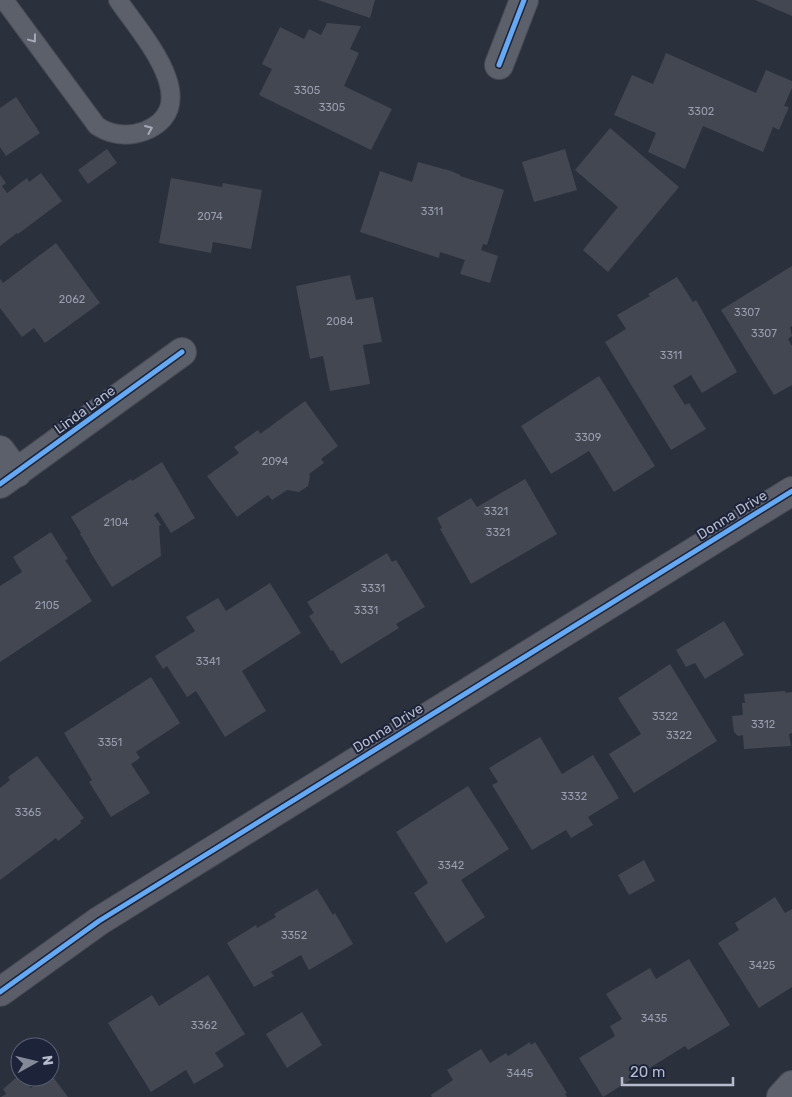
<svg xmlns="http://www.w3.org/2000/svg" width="792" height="1097" font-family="Rubik,sans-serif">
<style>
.building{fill:#434752}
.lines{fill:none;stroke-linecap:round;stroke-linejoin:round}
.lane-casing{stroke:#484c56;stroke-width:20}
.street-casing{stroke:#484c56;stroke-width:30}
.secondary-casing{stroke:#484c56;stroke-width:30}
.lane{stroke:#5c606a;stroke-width:18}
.street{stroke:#5c606a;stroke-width:28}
.secondary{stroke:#5b5d68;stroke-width:28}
.cycleway-casing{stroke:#1d2439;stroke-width:8}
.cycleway{stroke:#66a8f1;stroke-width:5}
.oneway{stroke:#a4a9ba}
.labels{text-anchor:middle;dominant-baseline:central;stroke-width:4;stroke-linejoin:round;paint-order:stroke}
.number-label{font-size:11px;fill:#999eaf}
.street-label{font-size:14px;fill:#b6bbce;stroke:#1d2439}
</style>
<rect width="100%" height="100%" fill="#2b303d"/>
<path class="building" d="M 318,0 L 375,0 L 370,18 Z
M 755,0 L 792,0 L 792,16 Z
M 327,23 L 361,26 L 350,49 L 359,53 L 344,86 L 392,109 L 371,150 L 259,95 L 272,69 L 262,64 L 280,27 L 304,39 L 309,29 L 321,35 Z
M 666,53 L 756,93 L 766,70 L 792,81 L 792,88 L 784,106 L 789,107 L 779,130 L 773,127 L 763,152 L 703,126 L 685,169 L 648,152 L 656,133 L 614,115 L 632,75 L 653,84 Z
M 16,97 L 40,133 L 6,156 L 0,147 L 0,108 Z
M 610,128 L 679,187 L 608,272 L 583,250 L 618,207 L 575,170 Z
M 107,149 L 117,163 L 88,184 L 78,170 Z
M 565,149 L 577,190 L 534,202 L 522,162 Z
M 418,162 L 451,171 L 460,175 L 460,176 L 504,190 L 487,245 L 483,244 L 481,250 L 498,256 L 490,283 L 460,274 L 465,260 L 440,252 L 439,258 L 360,232 L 380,171 L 412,182 Z
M 41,173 L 62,201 L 18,234 L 17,233 L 0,246 L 0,175 L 6,183 L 2,186 L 7,193 L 27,178 L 29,182 Z
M 171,178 L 222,187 L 223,183 L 262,190 L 251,249 L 213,242 L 211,253 L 159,243 Z
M 56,243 L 100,303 L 45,343 L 34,328 L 22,337 L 0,308 L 0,279 L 3,283 Z
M 792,266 L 792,326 L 790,327 L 792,336 L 788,339 L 792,346 L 792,385 L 774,395 L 721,310 Z
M 350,275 L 356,300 L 373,297 L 382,342 L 363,345 L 370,384 L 330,391 L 323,356 L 310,359 L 296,286 Z
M 677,277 L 693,302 L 696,300 L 737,372 L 702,393 L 691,375 L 673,386 L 685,405 L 689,403 L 706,429 L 671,450 L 605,342 L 626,329 L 617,315 L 650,296 L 648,294 Z
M 599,376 L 655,466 L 614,492 L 589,451 L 551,474 L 521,426 Z
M 305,401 L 338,446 L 321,459 L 324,463 L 309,474 L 310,476 L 308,486 L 299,492 L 287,490 L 272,500 L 268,495 L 237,517 L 207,476 L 239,453 L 234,447 L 258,430 L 260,434 Z
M 162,462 L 195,518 L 171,533 L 158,512 L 154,515 L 161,525 L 159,526 L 161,556 L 112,587 L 89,550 L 90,550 L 80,534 L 81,533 L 71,517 L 131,479 L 132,481 Z
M 525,479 L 557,534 L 471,584 L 440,529 L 442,528 L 437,518 L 471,498 L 477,507 Z
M 51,532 L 68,559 L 65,560 L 92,601 L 0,662 L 0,586 L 22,572 L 13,557 Z
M 387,553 L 392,562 L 396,560 L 425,607 L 396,624 L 399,628 L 341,664 L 333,650 L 331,651 L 309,616 L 314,613 L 307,602 Z
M 270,583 L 301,633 L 242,671 L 266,711 L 225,737 L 196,691 L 187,697 L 167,666 L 163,669 L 155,656 L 195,631 L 186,617 L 218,598 L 226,611 Z
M 724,621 L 744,655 L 705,679 L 695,663 L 686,667 L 676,650 Z
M 670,664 L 717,741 L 634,793 L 609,754 L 641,734 L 618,698 Z
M 151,677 L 180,723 L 136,752 L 140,758 L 131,764 L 150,793 L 111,817 L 89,782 L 92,780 L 64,733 Z
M 785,691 L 786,693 L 792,692 L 792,733 L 789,734 L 791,746 L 744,749 L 743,735 L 738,736 L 734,732 L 732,716 L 743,715 L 742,703 L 745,703 L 744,694 Z
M 540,737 L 562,774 L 593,755 L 619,798 L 588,817 L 593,825 L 571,838 L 566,830 L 532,850 L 492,785 L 498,782 L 489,768 Z
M 37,756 L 84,818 L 80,821 L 81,823 L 58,841 L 56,838 L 0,880 L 0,788 L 10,780 L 8,777 Z
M 468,786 L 509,849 L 461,880 L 485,917 L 446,943 L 414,893 L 428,883 L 396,832 Z
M 644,860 L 655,881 L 629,895 L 618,875 Z
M 317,889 L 333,915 L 335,913 L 353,944 L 309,970 L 301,955 L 271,972 L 274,976 L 254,987 L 227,943 L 256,925 L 257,928 L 276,917 L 274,914 Z
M 775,897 L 785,913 L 792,909 L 792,987 L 759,1008 L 718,943 L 739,930 L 735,923 Z
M 689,959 L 730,1025 L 688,1050 L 685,1046 L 603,1097 L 579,1058 L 615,1036 L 610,1026 L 622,1019 L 606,994 L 650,968 L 656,979 Z
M 208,975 L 245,1034 L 215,1053 L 224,1066 L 194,1084 L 186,1070 L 151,1092 L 108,1023 L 152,995 L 159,1006 Z
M 302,1012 L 322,1045 L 287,1068 L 266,1034 Z
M 530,1042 L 531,1045 L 535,1042 L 567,1093 L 565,1094 L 567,1097 L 432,1097 L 431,1095 L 453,1080 L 447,1070 L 481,1049 L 490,1063 L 506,1053 L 508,1056 Z
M 50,1073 L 68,1097 L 1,1097 L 6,1094 L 3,1089 L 17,1077 L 20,1082 L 24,1079 L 31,1088 L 46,1077 L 50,1077 Z"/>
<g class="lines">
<defs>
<path id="lane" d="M 4,0 L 97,126 C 111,135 128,137 145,131 C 207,105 140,33 118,0"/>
<path id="street" d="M 499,65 L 524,0
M 0,450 L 17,473
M 0,484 L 182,352
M 781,1097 L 792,1085"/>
<path id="secondary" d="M 0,992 L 99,921 L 792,491"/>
</defs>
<use href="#lane" class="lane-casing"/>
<use href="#street" class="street-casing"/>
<use href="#secondary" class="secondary-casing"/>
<use href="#lane" class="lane"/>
<use href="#street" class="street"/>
<use href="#secondary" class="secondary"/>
<defs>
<path id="cycleway" d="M 499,65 L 524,0
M 0,484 L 182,352
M 0,992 L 99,921 L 792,491"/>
</defs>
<use href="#cycleway" class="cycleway-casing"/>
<use href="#cycleway" class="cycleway"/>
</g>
<defs><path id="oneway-chevron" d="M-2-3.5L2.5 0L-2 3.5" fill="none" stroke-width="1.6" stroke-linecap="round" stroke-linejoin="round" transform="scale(1.25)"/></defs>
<g class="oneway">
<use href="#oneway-chevron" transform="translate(33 39) rotate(53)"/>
<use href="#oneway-chevron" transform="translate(149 129) rotate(-23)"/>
</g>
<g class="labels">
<g class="number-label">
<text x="307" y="90">3305</text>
<text x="332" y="107">3305</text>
<text x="701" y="111">3302</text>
<text x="432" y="211">3311</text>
<text x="210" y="216">2074</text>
<text x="72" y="299">2062</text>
<text x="747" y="312">3307</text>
<text x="340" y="321">2084</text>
<text x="764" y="333">3307</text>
<text x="671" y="355">3311</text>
<text x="588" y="437">3309</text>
<text x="275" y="461">2094</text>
<text x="496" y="511">3321</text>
<text x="116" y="522">2104</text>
<text x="498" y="532">3321</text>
<text x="373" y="588">3331</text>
<text x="47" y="605">2105</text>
<text x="366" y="610">3331</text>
<text x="208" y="661">3341</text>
<text x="665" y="716">3322</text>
<text x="763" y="724">3312</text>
<text x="679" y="735">3322</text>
<text x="110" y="742">3351</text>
<text x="574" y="796">3332</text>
<text x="28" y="812">3365</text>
<text x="451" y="865">3342</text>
<text x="294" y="935">3352</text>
<text x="762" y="965">3425</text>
<text x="654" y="1018">3435</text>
<text x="204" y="1025">3362</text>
<text x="520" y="1073">3445</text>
</g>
<g class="street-label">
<text transform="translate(85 410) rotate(-36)">Linda Lane</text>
<text transform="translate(732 515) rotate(-32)">Donna Drive</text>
<text transform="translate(388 728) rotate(-32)">Donna Drive</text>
</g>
</g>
<g transform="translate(35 1062) rotate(82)"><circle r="24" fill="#1d2439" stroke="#5a6075"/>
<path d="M0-4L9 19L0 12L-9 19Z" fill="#858a9b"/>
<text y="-8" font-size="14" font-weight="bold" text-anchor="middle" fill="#b6bbce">N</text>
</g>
<path d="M622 1077v8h111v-8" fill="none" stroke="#b6bbce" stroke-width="2.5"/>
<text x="630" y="1077" font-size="15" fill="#b6bbce" stroke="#1d2439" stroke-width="4" paint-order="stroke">20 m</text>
</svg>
